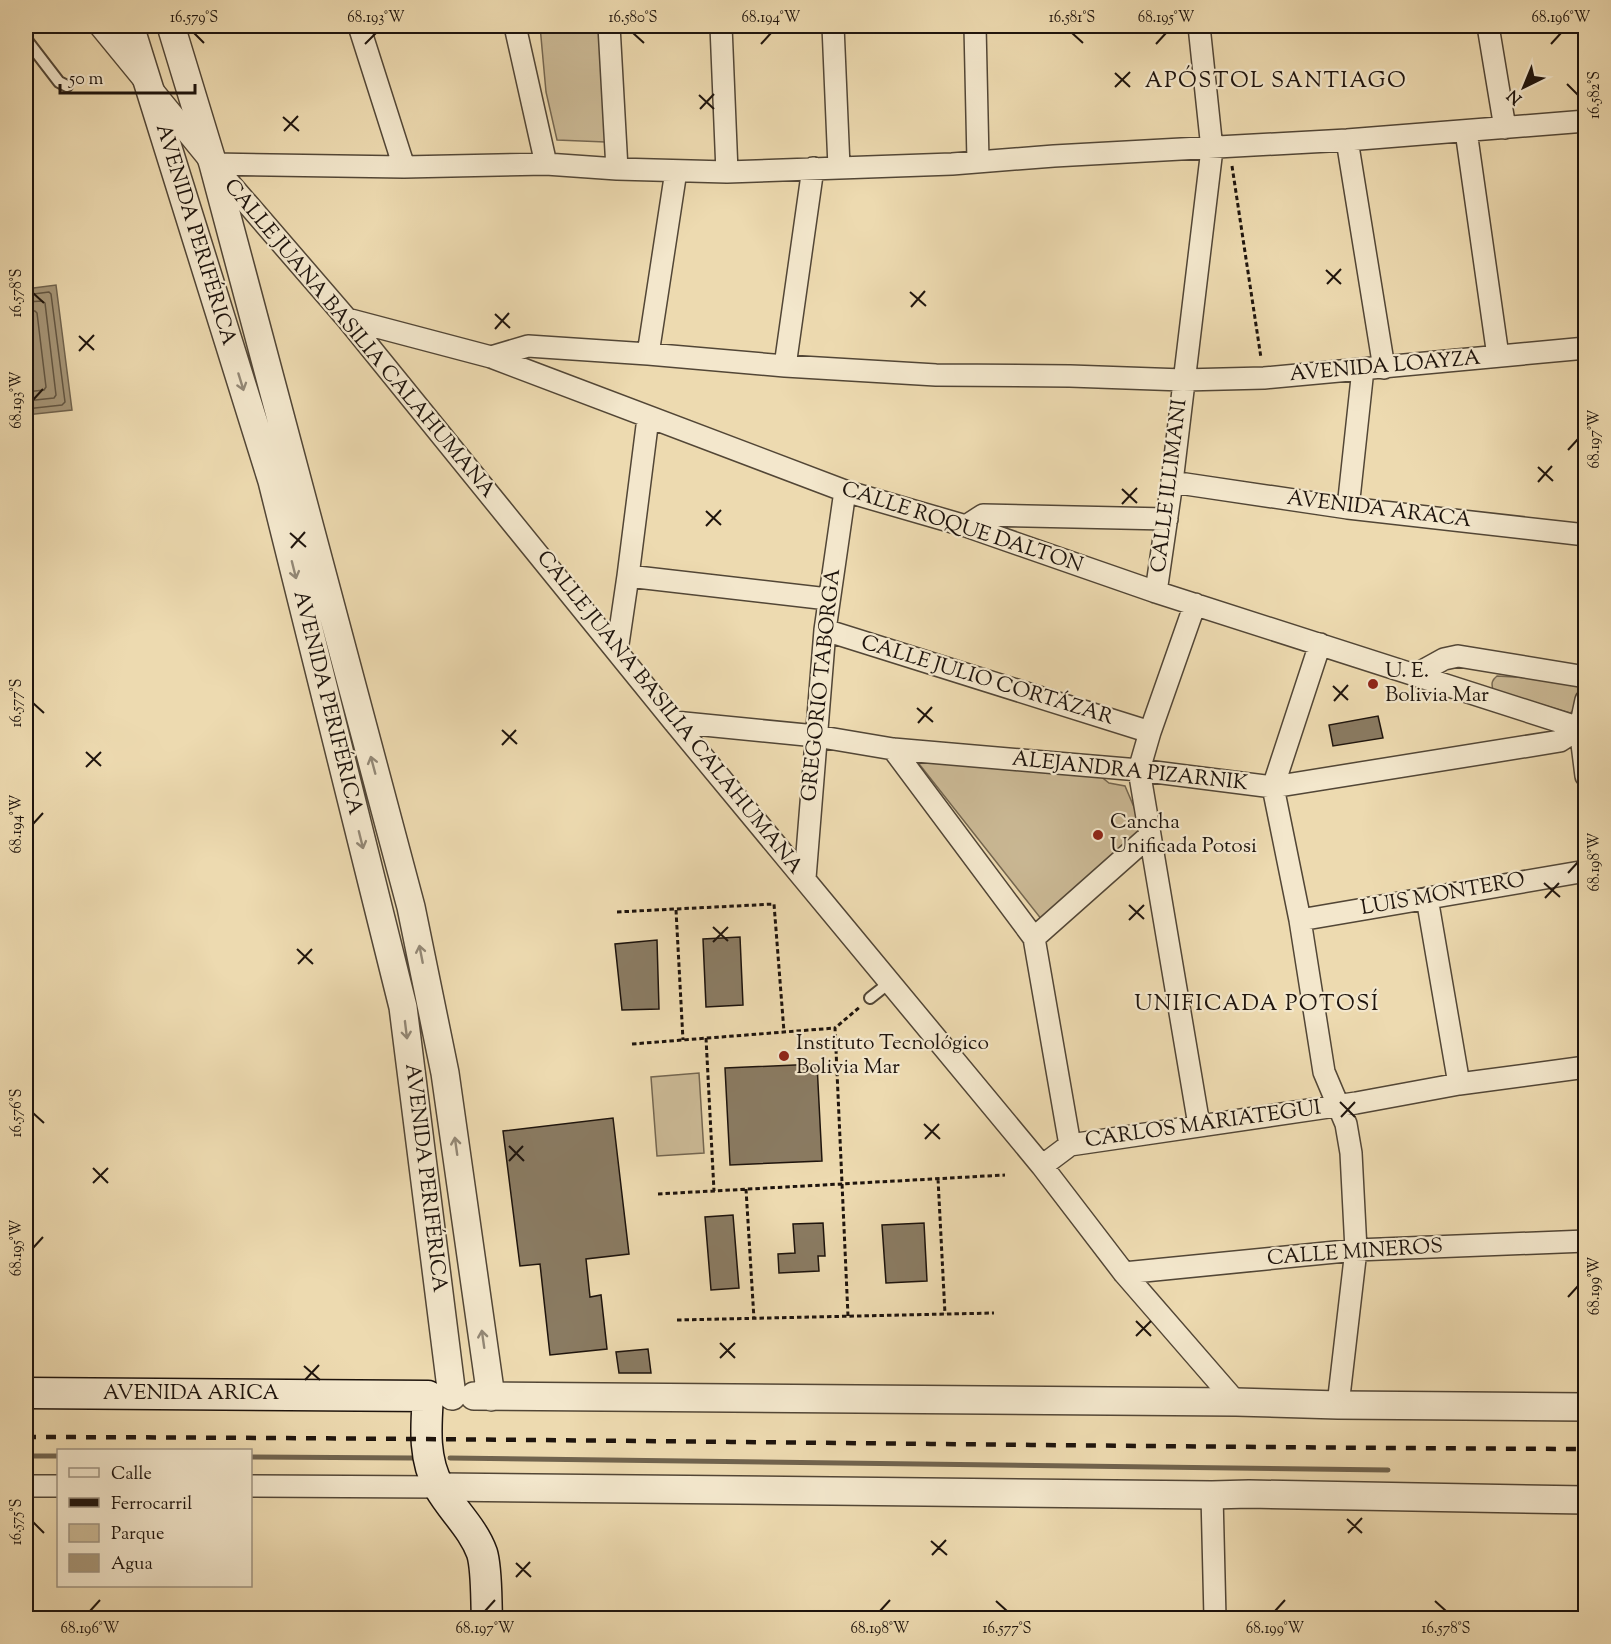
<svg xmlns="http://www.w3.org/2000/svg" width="1611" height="1644" font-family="'Sorts Mill Goudy',serif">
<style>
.green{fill:#cab894;stroke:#746650;stroke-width:1.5}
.water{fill:#a79779;stroke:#70634e;stroke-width:1.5}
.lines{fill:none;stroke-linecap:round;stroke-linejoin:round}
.shore{stroke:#625643;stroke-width:1.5}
.stream{stroke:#70634e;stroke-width:5}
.building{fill:#8a7b62;stroke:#1e140d;stroke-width:1.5}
.service-casing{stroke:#524636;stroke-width:14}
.minor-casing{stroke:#524636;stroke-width:24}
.tertiary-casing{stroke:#524636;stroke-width:30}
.secondary-casing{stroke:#1e140d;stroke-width:33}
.path{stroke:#1e140d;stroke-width:3;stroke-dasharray:4.5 3;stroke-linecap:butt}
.service{stroke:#f3e7cc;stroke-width:10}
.minor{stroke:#f3e7cc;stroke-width:21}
.tertiary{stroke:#f3e7cc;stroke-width:27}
.secondary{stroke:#f3e7cc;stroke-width:30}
.rail{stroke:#1e140d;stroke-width:4.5;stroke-dasharray:10 10;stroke-linecap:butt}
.oneway{stroke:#938876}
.ticks{fill:none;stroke:#1e140d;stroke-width:2}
.poi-dot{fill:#8f2418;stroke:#f3e7cc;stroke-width:2}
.labels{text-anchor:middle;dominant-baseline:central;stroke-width:4.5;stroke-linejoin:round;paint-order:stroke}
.street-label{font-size:21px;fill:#1e140d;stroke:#f3e7cc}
.poi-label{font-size:21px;fill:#1e140d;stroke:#f3e7cc;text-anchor:start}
.neighbourhood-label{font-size:22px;letter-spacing:1.5px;fill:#1e140d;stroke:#f3e7cc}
.neatline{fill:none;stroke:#1e140d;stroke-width:2}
.ticks-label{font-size:15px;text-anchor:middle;fill:#1e140d}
</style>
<rect width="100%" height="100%" fill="#eddab0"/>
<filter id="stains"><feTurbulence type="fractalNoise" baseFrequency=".00333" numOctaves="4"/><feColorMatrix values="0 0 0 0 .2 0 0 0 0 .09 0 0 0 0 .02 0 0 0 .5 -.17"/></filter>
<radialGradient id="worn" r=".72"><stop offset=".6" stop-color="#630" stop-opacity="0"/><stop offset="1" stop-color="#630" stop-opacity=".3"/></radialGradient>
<path class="green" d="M 540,26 L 601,26 L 605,142 L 557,140 L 546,92 Z
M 1497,676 L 1576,681 C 1584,692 1583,707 1570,713 L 1493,690 C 1491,683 1492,680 1497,676 Z
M 916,760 L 1089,767 L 1109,783 L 1125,786 L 1145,833 L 1042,920 Z
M 699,1073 L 704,1153 L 657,1156 L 651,1077 Z"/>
<path class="water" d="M 56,285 L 72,410 L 26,415 L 26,289 Z"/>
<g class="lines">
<path class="shore" d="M 26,295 L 49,292 L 51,294 L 65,402 L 62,405 L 26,409
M 26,302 L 42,301 L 45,303 L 56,395 L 54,398 L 26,401
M 26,311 L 35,311 L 37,313 L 46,387 L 44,390 L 26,392"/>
<path class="stream" d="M 26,1456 L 58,1456
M 250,1457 L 413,1458
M 450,1458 L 1388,1470"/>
</g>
<path class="building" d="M 1378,716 L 1383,738 L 1333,746 L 1329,725 Z
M 740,937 L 743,1005 L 706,1007 L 703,939 Z
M 657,940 L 659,1009 L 622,1010 L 615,944 Z
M 817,1064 L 822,1161 L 730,1165 L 725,1068 Z
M 613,1118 L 629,1254 L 586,1259 L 590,1297 L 601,1295 L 607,1349 L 550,1355 L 540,1264 L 520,1266 L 503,1131 Z
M 733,1215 L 739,1288 L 711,1290 L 705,1217 Z
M 823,1223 L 825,1256 L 818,1256 L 819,1271 L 779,1273 L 778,1254 L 795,1253 L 793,1224 Z
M 924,1223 L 927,1281 L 886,1283 L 882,1225 Z
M 648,1349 L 651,1373 L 619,1373 L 616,1352 Z"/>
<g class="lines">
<defs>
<path id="service" d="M 26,39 L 59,82 L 67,86
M 870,998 L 889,983"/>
<path id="minor" d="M 100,26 L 213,164 L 347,319 L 674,722 L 1042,1166 L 1124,1273 L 1236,1402
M 359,26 L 404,167
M 515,26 L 546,164
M 609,26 L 617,169
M 721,26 L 727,172
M 833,26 L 839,167
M 975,26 L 978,161
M 1488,26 L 1505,128
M 1466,131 L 1498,356
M 1347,140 L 1384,368
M 213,164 L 404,167 L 546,164 L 617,169 L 727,172 L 952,164 L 1054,156 L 1347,140 L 1586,121
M 347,319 L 491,357 L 845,491 L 966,526 L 1156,592 L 1586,730
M 648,354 L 676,171
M 491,357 L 528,346 L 648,354 L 785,366 L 936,375 L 1070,376 L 1183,380 L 1264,378 L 1586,348
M 785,366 L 813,168
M 1172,482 L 1348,508 L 1586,535
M 1348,508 L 1363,369
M 966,526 L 983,515 L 1167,519
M 628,576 L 828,599
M 1156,592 L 1172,482 L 1212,149 L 1199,26
M 1195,604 L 1150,732 L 1139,770 L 1199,1125
M 825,630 L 1150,732
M 1320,644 L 1273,787 L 1300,920 L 1324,1072 L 1346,1124 L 1351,1153 L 1356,1250 L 1338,1405
M 617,651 L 628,576 L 648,418
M 1415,675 L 1444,659 L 1458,656 L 1586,677
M 1586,700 L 1580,728 L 1586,776
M 674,722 L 816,736 L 893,749 L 1139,770 L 1273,787 L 1560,741 L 1580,728
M 893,749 L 1034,938 L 1070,1145
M 805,878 L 825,630 L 845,491
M 1427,898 L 1459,1084
M 1300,920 L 1586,871
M 1034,938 L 1149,836
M 1042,1166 L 1070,1145 L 1356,1103 L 1459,1084 L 1586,1067
M 1124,1273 L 1356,1250 L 1586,1241
M 26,1486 L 58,1486
M 250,1486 L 439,1487
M 1212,1495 L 1215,1618"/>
<path id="tertiary" d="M 130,26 L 272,481 L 403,1007 L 452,1396
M 171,26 L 213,164 L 411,907 L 445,1073 L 491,1397
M 474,1396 L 1236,1402 L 1338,1405 L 1586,1407
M 439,1487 L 1212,1495 L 1249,1494 L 1586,1500"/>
<path id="secondary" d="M 26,1393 L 428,1396 C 426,1426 423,1459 439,1487 C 452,1510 473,1528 482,1553 C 487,1569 486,1601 487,1618"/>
</defs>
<use href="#service" class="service-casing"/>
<use href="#minor" class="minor-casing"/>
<use href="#tertiary" class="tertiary-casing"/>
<use href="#secondary" class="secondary-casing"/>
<path class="path" d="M 1232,166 L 1261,358
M 676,910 L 683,1040
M 617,912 L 774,904 L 784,1032
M 706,1038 L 714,1191
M 632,1044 L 835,1028
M 938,1179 L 945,1314
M 746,1189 L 754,1319
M 658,1194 L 1005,1175
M 848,1316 L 835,1028 L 861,1006
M 677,1320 L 994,1313"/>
<use href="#service" class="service"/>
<use href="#minor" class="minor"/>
<use href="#tertiary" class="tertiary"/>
<use href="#secondary" class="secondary"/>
<path class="rail" d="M 26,1437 C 546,1438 1065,1447 1586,1449"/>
</g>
<defs><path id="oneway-shaft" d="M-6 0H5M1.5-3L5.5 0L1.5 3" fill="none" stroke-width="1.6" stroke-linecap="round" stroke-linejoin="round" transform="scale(1.5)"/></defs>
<g class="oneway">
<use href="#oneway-shaft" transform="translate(241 382) rotate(73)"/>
<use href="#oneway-shaft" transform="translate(294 570) rotate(76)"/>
<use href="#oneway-shaft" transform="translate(373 765) rotate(-105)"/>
<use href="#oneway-shaft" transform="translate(361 840) rotate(76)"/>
<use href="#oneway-shaft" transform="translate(421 954) rotate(-101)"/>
<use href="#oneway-shaft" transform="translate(406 1030) rotate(83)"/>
<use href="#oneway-shaft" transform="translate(456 1146) rotate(-98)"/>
<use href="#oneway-shaft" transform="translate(483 1339) rotate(-98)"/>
</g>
<path class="ticks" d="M 194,33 L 204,43M 633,33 L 644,43M 1072,33 L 1083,43M 365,44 L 376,33M 761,44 L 771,33M 1156,44 L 1166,33M 1551,44 L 1561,33M 1115,73 L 1130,87M 1567,84 L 1578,95M 1115,87 L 1130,72M 699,95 L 714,109M 700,109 L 714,94M 283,117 L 299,131M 284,131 L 298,116M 1326,270 L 1341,284M 1327,284 L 1341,269M 910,292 L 926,306M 33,293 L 44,303M 911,307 L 925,291M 495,314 L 510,328M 495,329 L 509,313M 79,336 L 94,350M 79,351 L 94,335M 33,400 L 43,389M 1568,450 L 1578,439M 1538,467 L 1553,481M 1538,482 L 1552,466M 1122,489 L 1137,503M 1122,504 L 1137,488M 706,511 L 721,525M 706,526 L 721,510M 290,533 L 306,547M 291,548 L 305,532M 1333,686 L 1348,700M 1334,701 L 1348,685M 33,703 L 44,713M 917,708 L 933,722M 918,723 L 932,707M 502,730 L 517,744M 502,745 L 516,730M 86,752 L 101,766M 86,767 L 101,752M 33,824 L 43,813M 1568,873 L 1578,862M 1544,883 L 1560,897M 1545,898 L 1559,883M 1129,905 L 1144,919M 1129,920 L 1144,905M 713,927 L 728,941M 713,942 L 728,927M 297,949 L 313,964M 298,964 L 312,949M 1340,1102 L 1355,1117M 33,1113 L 44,1123M 1341,1117 L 1355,1102M 924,1124 L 940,1139M 925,1139 L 939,1124M 509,1146 L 524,1161M 509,1161 L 523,1146M 93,1168 L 108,1183M 93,1183 L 108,1168M 33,1248 L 43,1237M 1568,1297 L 1578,1286M 1136,1321 L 1151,1336M 1136,1336 L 1151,1321M 720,1343 L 735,1358M 720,1358 L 735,1343M 304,1366 L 320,1380M 305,1380 L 319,1365M 1347,1519 L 1362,1533M 33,1522 L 44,1533M 1348,1533 L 1362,1518M 931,1541 L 947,1555M 932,1555 L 946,1540M 516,1563 L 531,1577M 516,1577 L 530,1562M 996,1601 L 1007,1611M 1435,1601 L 1446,1611M 90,1611 L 100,1600M 485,1611 L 495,1600M 880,1611 L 890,1600M 1275,1611 L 1285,1600"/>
<g class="poi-dot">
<circle cx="1373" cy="684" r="6"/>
<circle cx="1098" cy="835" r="6"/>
<circle cx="784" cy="1056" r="6"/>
</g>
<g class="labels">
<g class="street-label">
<text transform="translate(195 235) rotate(73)">AVENIDA PERIFÉRICA</text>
<text transform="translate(359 339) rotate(50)">CALLE JUANA BASILIA CALAHUMANA</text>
<text transform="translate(1385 367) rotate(-5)">AVENIDA LOAYZA</text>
<text transform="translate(1170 486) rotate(-83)">CALLE ILLIMANI</text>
<text transform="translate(1379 510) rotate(7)">AVENIDA ARACA</text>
<text transform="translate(962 528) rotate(18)">CALLE ROQUE DALTON</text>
<text transform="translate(987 681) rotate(17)">CALLE JULIO CORTÁZAR</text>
<text transform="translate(822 685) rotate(-84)">GREGORIO TABORGA</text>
<text transform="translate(327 703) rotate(76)">AVENIDA PERIFÉRICA</text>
<text transform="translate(669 713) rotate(51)">CALLE JUANA BASILIA CALAHUMANA</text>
<text transform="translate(1130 772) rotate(6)">ALEJANDRA PIZARNIK</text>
<text transform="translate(1443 895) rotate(-10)">LUIS MONTERO</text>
<text transform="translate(1203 1125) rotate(-8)">CARLOS MARIATEGUI</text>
<text transform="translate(425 1178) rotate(83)">AVENIDA PERIFÉRICA</text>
<text transform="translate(1355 1253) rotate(-4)">CALLE MINEROS</text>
<text x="191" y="1394">AVENIDA ARICA</text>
</g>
<g class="poi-label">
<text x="1385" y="672">U. E.<tspan x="1385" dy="24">Bolivia Mar</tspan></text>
<text x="1110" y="823">Cancha<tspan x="1110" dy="24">Unificada Potosi</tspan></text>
<text x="796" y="1044">Instituto Tecnológico<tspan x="796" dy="24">Bolivia Mar</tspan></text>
</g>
<g class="neighbourhood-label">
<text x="1276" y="82">APÓSTOL SANTIAGO</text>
<text x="1257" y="1005">UNIFICADA POTOSÍ</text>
</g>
</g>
<rect width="1611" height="1644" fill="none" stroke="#eddab0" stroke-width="66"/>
<rect x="57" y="1449" width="195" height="138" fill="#f3e7cc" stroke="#9e9380" stroke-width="1.5"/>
<rect x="69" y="1468" width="30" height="9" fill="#f3e7cc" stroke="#9e9380" stroke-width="1.5"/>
<text x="111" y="1479" font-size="18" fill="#1e140d">Calle</text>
<rect x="69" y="1498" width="30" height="9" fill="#1e140d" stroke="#9e9380" stroke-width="1.5"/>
<text x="111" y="1509" font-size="18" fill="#1e140d">Ferrocarril</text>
<rect x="69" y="1524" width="30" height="18" fill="#cab894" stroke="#9e9380" stroke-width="1.5"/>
<text x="111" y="1539" font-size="18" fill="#1e140d">Parque</text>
<rect x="69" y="1554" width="30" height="18" fill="#a79779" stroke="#9e9380" stroke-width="1.5"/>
<text x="111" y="1569" font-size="18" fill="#1e140d">Agua</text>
<g transform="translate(1524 87) rotate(223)" stroke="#f3e7cc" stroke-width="4.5" paint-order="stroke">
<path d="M0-4.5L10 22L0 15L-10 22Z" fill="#1e140d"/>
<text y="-9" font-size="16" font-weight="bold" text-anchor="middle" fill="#1e140d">N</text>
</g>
<path d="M60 84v9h135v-9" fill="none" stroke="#1e140d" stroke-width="3"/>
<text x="69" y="84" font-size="18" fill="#1e140d" stroke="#f3e7cc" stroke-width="4.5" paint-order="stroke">50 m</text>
<rect x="33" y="33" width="1545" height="1578" class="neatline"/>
<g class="ticks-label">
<text x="194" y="22">16.579°S</text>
<text x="376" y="22">68.193°W</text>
<text x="633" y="22">16.580°S</text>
<text x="771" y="22">68.194°W</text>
<text x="1072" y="22">16.581°S</text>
<text x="1166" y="22">68.195°W</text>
<text x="1561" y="22">68.196°W</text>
<text transform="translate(1594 95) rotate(-90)" y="5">16.582°S</text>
<text transform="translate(16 293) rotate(-90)" y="5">16.578°S</text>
<text transform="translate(16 400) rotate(-90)" y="5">68.193°W</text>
<text transform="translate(1594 439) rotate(-90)" y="5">68.197°W</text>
<text transform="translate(16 703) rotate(-90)" y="5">16.577°S</text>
<text transform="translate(16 824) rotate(-90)" y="5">68.194°W</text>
<text transform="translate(1594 862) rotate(-90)" y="5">68.198°W</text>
<text transform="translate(16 1113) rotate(-90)" y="5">16.576°S</text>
<text transform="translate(16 1248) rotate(-90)" y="5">68.195°W</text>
<text transform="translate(1594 1286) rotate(-90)" y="5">68.199°W</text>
<text transform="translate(16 1522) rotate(-90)" y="5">16.575°S</text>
<text x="90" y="1633">68.196°W</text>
<text x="485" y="1633">68.197°W</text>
<text x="880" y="1633">68.198°W</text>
<text x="1007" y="1633">16.577°S</text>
<text x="1275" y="1633">68.199°W</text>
<text x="1446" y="1633">16.578°S</text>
</g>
<rect width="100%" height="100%" filter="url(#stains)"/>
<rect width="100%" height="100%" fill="url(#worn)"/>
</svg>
